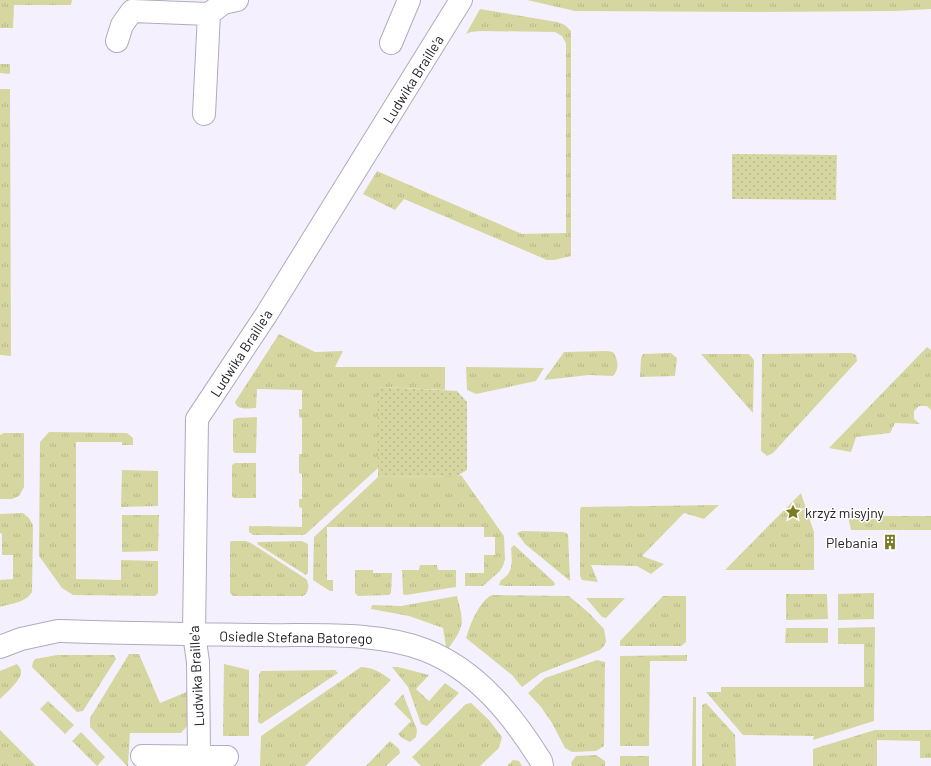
<svg xmlns="http://www.w3.org/2000/svg" width="931" height="766" font-family="Barlow,sans-serif">
<style>
.grass{fill:url(#grass-tufts)}
.park{fill:url(#park-dots)}
.lines{fill:none;stroke-linecap:round;stroke-linejoin:round}
.minor-casing{stroke:#b1aabe;stroke-width:24}
.minor{stroke:#fff;stroke-width:22}
.labels{text-anchor:middle;dominant-baseline:central;stroke-width:3;stroke-linejoin:round;paint-order:stroke}
.street-label{font-size:14px;fill:#232028;stroke:#fff}
.poi-label{font-size:14px;fill:#232028;stroke:#fff;text-anchor:start}
</style>
<defs>
<pattern id="grass-tufts" width="24" height="20" patternUnits="userSpaceOnUse"><rect width="24" height="20" fill="#d6d7a0"/><path d="M3 7l-1-3M5 7V3M7 7l1-3M15 17l-1-3M17 17v-4M19 17l1-3" fill="none" stroke="#b7b88a"/></pattern>
<pattern id="park-dots" width="8" height="8" patternUnits="userSpaceOnUse"><rect width="8" height="8" fill="#d6d7a0"/><path d="M2 2h.1M6 6h.1" fill="none" stroke="#b7b88a" stroke-width="1.8" stroke-linecap="round"/></pattern>
</defs>
<rect width="100%" height="100%" fill="#f5f0fd"/>
<path class="grass" d="M 0,0 L 72,0 L 71,5 L 14,5 L 13,28 L 0,28 Z
M 527,0 L 931,0 L 931,9 L 896,11 L 759,12 L 575,11 Z
M 480,9 L 557,22 L 565,25 L 571,31 L 571,256 L 554,260 L 547,260 L 404,199 L 395,210 L 363,194 L 377,171 L 522,234 L 566,233 L 566,43 L 562,36 L 555,32 L 480,31 L 471,32 L 466,34 Z
M 0,64 L 10,64 L 10,74 L 0,73 Z
M 0,89 L 10,89 L 11,356 L 0,355 Z
M 279,334 L 315,352 L 343,351 L 335,367 L 445,367 L 445,390 L 381,387 L 378,392 L 378,468 L 307,533 L 303,535 L 253,535 L 249,532 L 249,526 L 302,527 L 302,508 L 299,507 L 299,499 L 302,499 L 302,474 L 299,473 L 299,454 L 302,454 L 302,418 L 299,417 L 299,409 L 302,409 L 302,390 L 257,389 L 256,408 C 249,408 237,411 235,402 Z
M 927,347 L 931,350 L 931,410 L 927,406 L 919,406 L 914,411 L 914,419 L 920,424 L 895,423 L 890,433 L 856,437 L 851,452 L 829,448 Z
M 607,351 L 613,352 C 618,360 620,368 613,376 L 589,375 L 544,380 L 564,352 Z
M 671,353 L 677,358 L 675,376 L 640,377 L 641,358 L 643,354 Z
M 846,353 L 851,353 L 856,355 L 857,361 L 773,453 L 767,456 L 761,451 L 762,354 Z
M 701,354 L 749,354 L 754,360 L 753,413 Z
M 466,367 L 544,368 L 536,381 L 476,394 L 467,390 Z
M 257,417 L 256,453 L 235,453 L 233,451 L 233,420 L 236,418 Z
M 49,432 L 127,433 L 133,438 L 133,445 L 122,445 L 122,442 L 76,442 L 76,579 L 121,580 L 121,560 L 158,561 L 158,593 L 155,596 L 73,595 L 62,588 L 39,556 L 40,442 Z
M 4,433 L 24,433 L 24,487 L 19,496 L 12,499 L 0,499 L 0,435 Z
M 235,463 L 256,463 L 256,498 L 234,498 L 232,496 L 232,465 Z
M 122,470 L 158,471 L 158,506 L 121,507 Z
M 461,475 L 504,536 L 505,559 L 503,566 L 500,571 L 483,586 L 465,586 L 465,573 L 484,573 L 484,555 L 495,555 L 495,537 L 484,537 L 484,527 L 327,527 L 327,580 L 333,580 L 333,591 L 330,591 L 313,580 L 314,537 L 378,477 L 457,476 Z
M 801,493 L 814,532 L 814,570 L 725,570 Z
M 719,505 L 704,519 L 684,513 L 642,556 L 664,564 L 651,574 L 637,566 L 591,565 L 598,582 L 582,580 L 580,576 L 580,510 L 581,507 Z
M 23,513 L 29,518 L 33,525 L 32,592 C 25,603 12,603 0,607 L 0,580 L 13,579 L 13,555 L 2,555 L 2,534 L 0,533 L 0,514 Z
M 122,515 L 159,515 L 158,551 L 122,552 Z
M 848,516 L 931,516 L 931,530 L 851,530 Z
M 522,531 L 563,532 L 568,534 L 570,581 L 525,544 L 517,533 Z
M 232,541 L 246,541 L 251,543 L 306,579 C 310,584 309,593 303,596 L 233,596 L 230,593 L 230,542 Z
M 302,541 L 308,544 L 308,573 L 306,575 L 257,544 L 258,542 Z
M 514,545 L 554,582 L 555,584 L 553,586 L 505,586 L 499,585 L 501,580 C 514,573 512,561 511,548 Z
M 420,565 L 437,565 L 438,570 L 456,570 L 456,587 L 406,595 L 403,594 L 402,570 L 419,570 Z
M 355,570 L 373,570 L 373,573 L 392,573 L 391,593 L 389,595 L 358,596 L 355,593 Z
M 874,593 L 874,619 L 838,620 L 838,594 Z
M 786,594 L 827,594 L 828,619 L 786,620 Z
M 492,595 L 569,596 L 589,613 L 604,629 L 606,641 L 604,646 L 600,650 L 541,673 L 522,687 L 512,675 L 466,638 C 470,625 479,601 492,595 Z
M 457,596 C 464,623 465,626 448,649 L 446,647 L 443,628 L 409,616 L 371,609 L 372,605 L 401,606 Z
M 663,596 L 686,596 L 686,642 L 681,646 L 620,646 L 620,641 Z
M 586,598 L 625,598 L 606,618 L 602,617 Z
M 875,627 L 874,721 L 813,740 L 814,736 L 743,735 L 706,692 L 721,692 L 721,687 L 864,687 L 864,644 L 838,644 L 838,628 Z
M 786,628 L 828,628 L 828,643 L 785,643 Z
M 129,654 L 139,654 L 160,703 L 189,691 L 189,724 L 181,733 L 130,733 L 128,766 L 127,766 L 90,727 L 90,718 Z
M 57,655 L 114,655 L 116,659 L 83,711 L 77,712 L 32,667 L 33,662 L 35,659 Z
M 687,655 L 687,661 L 650,661 L 649,746 L 620,746 L 620,656 Z
M 597,660 L 605,662 L 604,746 L 596,751 L 572,752 L 565,748 L 552,723 L 541,707 L 528,693 L 545,678 Z
M 17,664 C 19,666 20,668 21,670 C 23,679 6,693 0,699 L 0,671 Z
M 224,664 L 249,670 L 249,736 L 223,736 Z
M 361,667 C 374,668 381,672 391,680 L 305,766 L 260,766 L 261,736 Z
M 392,667 L 398,667 L 429,675 L 416,689 L 429,701 L 445,683 L 459,693 L 427,726 L 421,724 L 408,687 Z
M 335,670 L 338,673 L 261,724 L 258,722 L 259,675 L 261,671 Z
M 403,694 L 417,730 L 416,737 L 410,742 L 402,738 L 398,734 L 411,721 L 394,704 Z
M 693,697 L 696,697 L 696,766 L 692,766 Z
M 48,701 L 74,725 L 65,734 L 40,709 Z
M 471,703 L 489,720 L 502,737 L 499,748 L 480,766 L 421,766 L 412,757 L 466,704 Z
M 706,703 L 735,735 L 736,766 L 702,766 L 702,705 Z
M 0,730 L 36,766 L 0,766 Z
M 875,730 L 931,730 L 931,758 L 920,758 L 920,741 L 877,740 L 877,766 L 813,766 L 813,749 Z
M 81,732 L 105,757 L 97,766 L 72,741 Z
M 390,741 L 399,749 L 400,753 L 386,766 L 366,766 Z
M 596,755 L 605,761 L 605,766 L 572,766 L 571,763 L 576,756 Z
M 620,756 L 649,756 L 649,766 L 620,766 Z
M 513,760 L 519,761 L 522,766 L 507,766 Z"/>
<path class="park" d="M 732,154 L 837,155 L 836,200 L 732,199 Z
M 381,387 L 457,391 L 467,402 L 467,470 L 457,476 L 378,477 L 378,391 Z"/>
<g class="lines">
<defs>
<path id="minor" d="M 117,41 L 122,25 L 132,11 L 209,14
M 391,43 L 409,0
M 204,114 L 209,14 L 223,3 L 237,0
M 0,647 L 21,639 L 58,631 C 126,633 193,635 261,635 C 313,636 376,631 425,650 C 477,670 513,716 541,761 L 542,766
M 142,756 L 227,757
M 199,756 L 198,662 L 194,634 L 197,419 L 266,315 L 461,0"/>
</defs>
<use href="#minor" class="minor-casing"/>
<use href="#minor" class="minor"/>
</g>
<defs>
<symbol id="sight-bare" viewBox="-9 -9 18 18"><path d="M0-6L1.8-2.2L6-1.7L2.9 1.2L3.7 5.4L0 3.3L-3.7 5.4L-2.9 1.2L-6-1.7L-1.8-2.2Z" fill="#7c7b22" stroke="#fff" stroke-width="2.5" paint-order="stroke"/></symbol>
<symbol id="building-bare" viewBox="-9 -9 18 18"><path d="M-4-6H4V6H1V3H-1V6H-4ZM-2.5-4.3h1.7v1.8h-1.7ZM.8-4.3h1.7v1.8H.8ZM-2.5-1h1.7V.8h-1.7ZM.8-1h1.7V.8H.8Z" fill="#7c7b22" stroke="#fff" stroke-width="2.5" paint-order="stroke"/></symbol>
</defs>
<g fill-rule="evenodd">
<use href="#sight-bare" x="782" y="501" width="22" height="22"/>
<use href="#building-bare" x="879" y="531" width="22" height="22"/>
</g>
<g class="labels">
<g class="street-label">
<text transform="translate(413 79) rotate(-58)">Ludwika Braille'a</text>
<text transform="translate(241 353) rotate(-57)">Ludwika Braille'a</text>
<text transform="translate(296 637) rotate(1)">Osiedle Stefana Batorego</text>
<text transform="translate(196 676) rotate(-93)">Ludwika Braille'a</text>
</g>
<g class="poi-label">
<text x="805" y="512">krzyż misyjny</text>
<text x="878" y="542" text-anchor="end">Plebania</text>
</g>
</g>
</svg>
